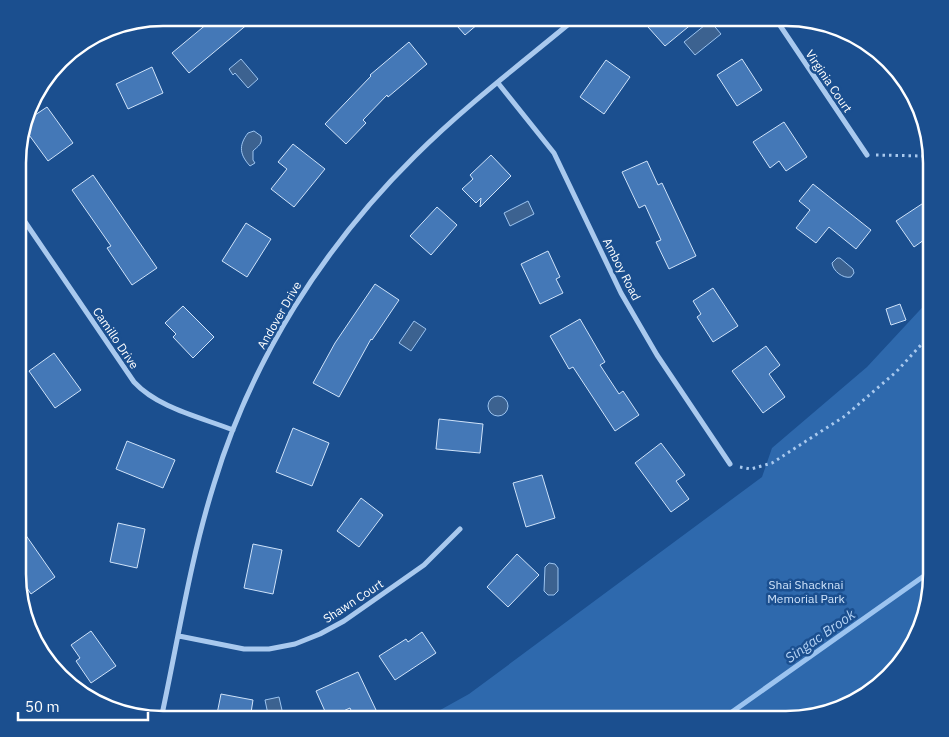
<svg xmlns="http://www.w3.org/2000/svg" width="949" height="737" font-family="'IBM Plex Sans',sans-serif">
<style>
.green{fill:#2e69ad}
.water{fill:#3c6290;stroke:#9cc4f0}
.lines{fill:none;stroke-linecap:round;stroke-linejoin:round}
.stream{stroke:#9cc4f0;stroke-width:5}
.building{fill:#4478b7;stroke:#cfe3fa}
.path{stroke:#a9c9ee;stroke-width:3;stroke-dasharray:2.5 4;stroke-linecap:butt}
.street{stroke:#a9c9ee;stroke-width:5}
.labels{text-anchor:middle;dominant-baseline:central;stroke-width:5;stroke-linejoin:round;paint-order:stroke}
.street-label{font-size:12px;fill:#fff;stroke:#1b4f8f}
.park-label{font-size:12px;fill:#cfe3fa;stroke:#1b4f8f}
.water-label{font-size:14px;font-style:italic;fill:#b5d3f5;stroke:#1b4f8f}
.rim{fill:none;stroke:#fff;stroke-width:2.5}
</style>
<rect width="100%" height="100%" fill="#1b4f8f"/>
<path class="green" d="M 931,298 L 931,584 L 920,630 L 895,670 L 842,708 L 786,719 L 424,719 L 469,694 L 762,477 L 772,448 L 867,367 Z"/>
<path class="water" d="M 710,21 L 721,34 L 695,55 L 684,42 Z
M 241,59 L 258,79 L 248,88 L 235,73 L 233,75 L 229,69 Z
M 254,131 L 261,136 C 263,144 258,146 253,151 L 253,160 L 255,163 L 250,166 C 240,155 238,146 248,133 Z
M 528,201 L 534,214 L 510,226 L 504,213 Z
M 837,258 L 840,258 L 853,269 L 854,273 L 851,277 C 843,279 833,271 832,263 Z
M 414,321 L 426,329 L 411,351 L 399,343 Z
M488 406a10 10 0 1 1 20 0a10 10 0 1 1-20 0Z
M 549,563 L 555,564 L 558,568 L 558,591 L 554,595 L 548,595 L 544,591 L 545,567 Z
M 279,697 L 284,719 L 269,719 L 265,700 Z"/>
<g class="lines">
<path class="stream" d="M 722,719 L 931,571"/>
</g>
<path class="building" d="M 214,18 L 255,18 L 189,73 L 172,53 Z
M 450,18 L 485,18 L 465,35 Z
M 659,18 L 699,18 L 665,46 L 648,27 Z
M 409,42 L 427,64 L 388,97 L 387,95 L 363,120 L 366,123 L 346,144 L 325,124 L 371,76 L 370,75 Z
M 742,59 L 762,90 L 737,106 L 717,75 Z
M 606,60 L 630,77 L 604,114 L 580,97 Z
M 152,67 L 163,93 L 128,109 L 116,84 Z
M 47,107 L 73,143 L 48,161 L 24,128 L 26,121 Z
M 784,122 L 807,157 L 786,171 L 779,161 L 770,168 L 753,142 Z
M 293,144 L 325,169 L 294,207 L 271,189 L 287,169 L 278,162 Z
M 491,155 L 511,176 L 480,207 L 481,198 L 476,203 L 462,189 L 473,179 L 470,175 Z
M 647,161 L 658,185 L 662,183 L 696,256 L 669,269 L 656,242 L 661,240 L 645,205 L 639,208 L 622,172 Z
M 93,175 L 157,268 L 132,285 L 107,248 L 111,246 L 72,190 Z
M 813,184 L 871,230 L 856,249 L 829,227 L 816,243 L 796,228 L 810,210 L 799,201 Z
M 931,198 L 931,235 L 914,247 L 896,221 Z
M 437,207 L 457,225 L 431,255 L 410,236 Z
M 246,223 L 271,239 L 247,277 L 222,261 Z
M 548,251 L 560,277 L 556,279 L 563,293 L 540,304 L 521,264 Z
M 375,284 L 399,300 L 372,340 L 371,339 L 339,397 L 313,383 L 335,343 Z
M 713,288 L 738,326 L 713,342 L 697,317 L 701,314 L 693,301 Z
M 900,304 L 906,320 L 891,325 L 886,309 Z
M 183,306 L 214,337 L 193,358 L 173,337 L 176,334 L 165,323 Z
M 580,319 L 605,362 L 600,365 L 619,394 L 623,391 L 639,415 L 615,431 L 573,367 L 569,369 L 550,336 Z
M 766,346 L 780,365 L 769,374 L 785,397 L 763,413 L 732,371 Z
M 54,353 L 81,390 L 55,408 L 29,371 Z
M 439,419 L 483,424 L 480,453 L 436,449 Z
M 293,428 L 329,443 L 312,486 L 276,472 Z
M 127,441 L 175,460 L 163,488 L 116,469 Z
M 661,443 L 685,475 L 676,481 L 689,499 L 671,512 L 635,463 Z
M 542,475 L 555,518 L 526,527 L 513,483 Z
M 361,498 L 383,515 L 359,547 L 337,531 Z
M 118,523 L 145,529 L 137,568 L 110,562 Z
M 18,524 L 55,577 L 31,594 L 18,575 Z
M 253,544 L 282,550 L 273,594 L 244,588 Z
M 517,554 L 539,575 L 508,607 L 487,587 Z
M 91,631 L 116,666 L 91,683 L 76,661 L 80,658 L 71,645 Z
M 422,632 L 436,653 L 395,680 L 379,656 L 406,639 L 408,642 Z
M 358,672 L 376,710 L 355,719 L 350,708 L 328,718 L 316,691 Z
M 221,694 L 253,700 L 250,719 L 216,719 Z"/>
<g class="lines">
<path class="path" d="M 876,155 L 922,156 L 930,158
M 740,467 L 751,469 L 772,463 L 845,416 L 896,372 L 931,334"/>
<path class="street" d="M 775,18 L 867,155
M 80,46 L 99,39 L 127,24
M 498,83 L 554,153 L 621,293 L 657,355 L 730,464
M 19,213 L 134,382 C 158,408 200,417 233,430
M 179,636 L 244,649 L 269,649 L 295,644 L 320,634 L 344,621 L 424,565 L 460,529
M 161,719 C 178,641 190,560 214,484 C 252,359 323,247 415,156 C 465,106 522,63 576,18"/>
</g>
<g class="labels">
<g class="street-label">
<text transform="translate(829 81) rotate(56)">Virginia Court</text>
<text transform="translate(622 269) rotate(63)">Amboy Road</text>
<text transform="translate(279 315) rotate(-60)">Andover Drive</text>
<text transform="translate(116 338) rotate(56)">Camillo Drive</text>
<text transform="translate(353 601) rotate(-33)">Shawn Court</text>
</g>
<g class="park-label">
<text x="806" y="584">Shai Shacknai<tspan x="806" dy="14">Memorial Park</tspan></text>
</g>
<g class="water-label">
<text transform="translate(820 636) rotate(-35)">Singac Brook</text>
</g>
</g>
<path d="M0 0H949V737H0ZM163 26H786A137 137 0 0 1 923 163V574A137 137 0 0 1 786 711H163A137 137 0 0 1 26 574V163A137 137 0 0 1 163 26Z" fill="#1b4f8f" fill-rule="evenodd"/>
<path class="rim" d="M163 26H786A137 137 0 0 1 923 163V574A137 137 0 0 1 786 711H163A137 137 0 0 1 26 574V163A137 137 0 0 1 163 26Z"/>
<path d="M18 712v8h130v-8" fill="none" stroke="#ffffff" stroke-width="2.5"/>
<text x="25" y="712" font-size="15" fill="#ffffff" stroke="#1b4f8f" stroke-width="4" paint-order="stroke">50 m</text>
</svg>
